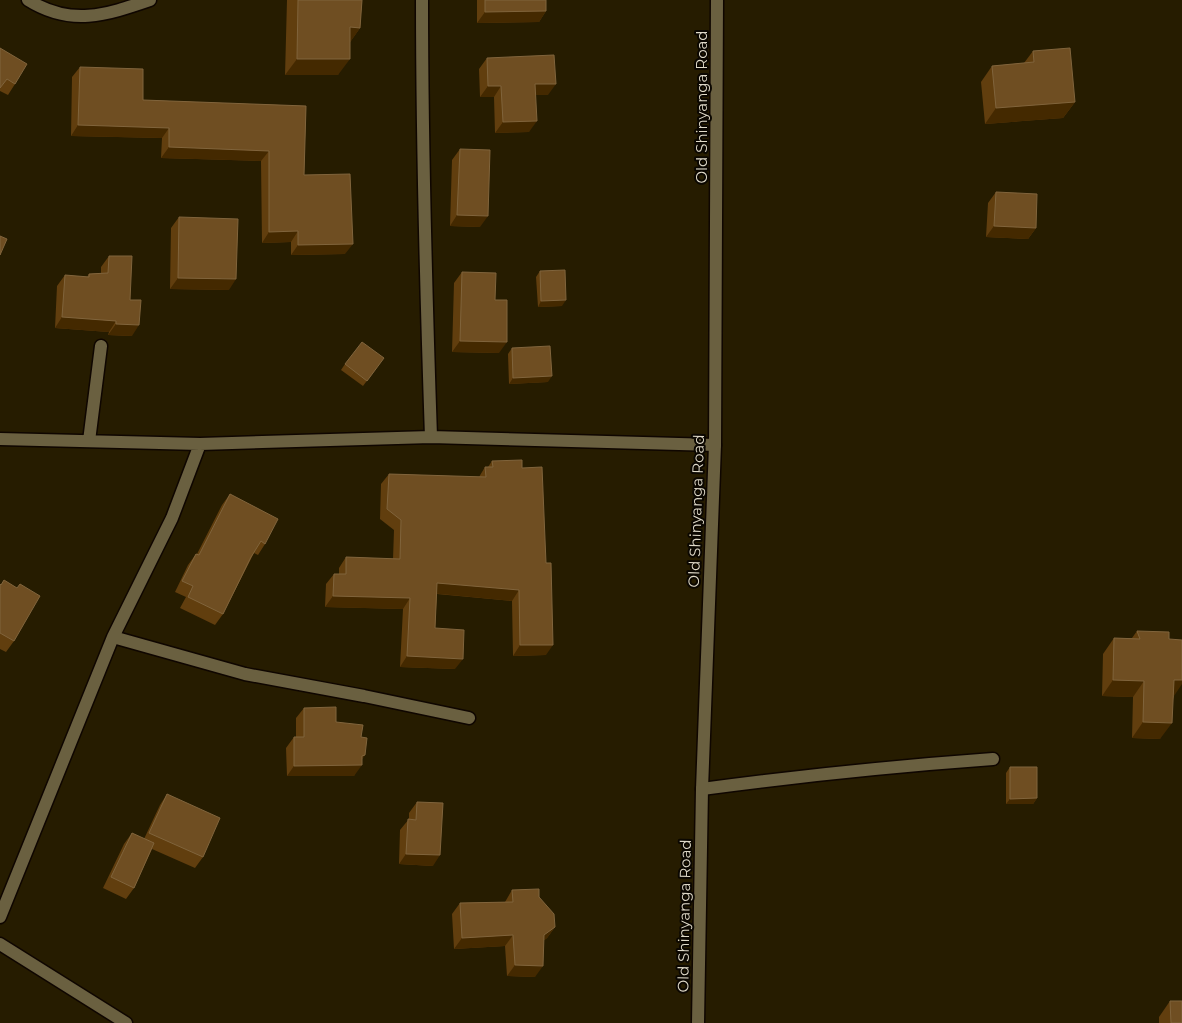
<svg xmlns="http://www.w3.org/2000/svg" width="1182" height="1023" font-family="Montserrat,sans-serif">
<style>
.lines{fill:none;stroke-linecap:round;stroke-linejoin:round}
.service-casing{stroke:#0f0600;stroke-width:15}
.minor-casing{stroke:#0f0600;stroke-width:15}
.secondary-casing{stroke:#0f0600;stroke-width:15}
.service{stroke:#6a6040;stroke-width:12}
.minor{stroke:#6a6040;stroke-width:12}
.secondary{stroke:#6a6040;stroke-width:12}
.wall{fill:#613e0e}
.shaded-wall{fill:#442900}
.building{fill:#6f4e22;stroke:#80643c}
.labels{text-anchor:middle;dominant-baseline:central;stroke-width:4;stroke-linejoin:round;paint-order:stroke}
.street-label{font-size:15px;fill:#dfd9c8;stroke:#0b0701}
</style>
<rect width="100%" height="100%" fill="#261c00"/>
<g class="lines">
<defs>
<path id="service" d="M 702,789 C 799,776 896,766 993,759"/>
<path id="minor" d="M 28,0 C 71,27 106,15 150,0
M 422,0 C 422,146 426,291 431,437
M 0,439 L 200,444 L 431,437 L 715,445
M 89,441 L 101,346
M 113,637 L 245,674 L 364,696 L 469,718
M 0,917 L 113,637 L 172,518 L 200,444
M 0,944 L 126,1023"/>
<path id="secondary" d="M 698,1023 L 702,789 L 715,445 L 717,0"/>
</defs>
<use href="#service" class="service-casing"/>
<use href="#minor" class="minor-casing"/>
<use href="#secondary" class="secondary-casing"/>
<use href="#service" class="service"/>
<use href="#minor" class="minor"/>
<use href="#secondary" class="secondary"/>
</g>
<path class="wall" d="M 287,0 L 362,0 L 360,28 L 350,42 L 338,75 L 285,75 Z
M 477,0 L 546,0 L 546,11 L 539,22 L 477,23 Z
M 0,48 L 15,84 L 8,95 L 0,91 Z
M 1033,51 L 1075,102 L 1063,118 L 985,124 L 981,82 L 992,66 L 1024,63 Z
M 487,58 L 548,95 L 536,95 L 529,132 L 495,133 L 494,97 L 480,97 L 479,69 Z
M 80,67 L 143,100 L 306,106 L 304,175 L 345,254 L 291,255 L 291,242 L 262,243 L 261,161 L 161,158 L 162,138 L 71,136 L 72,77 Z
M 460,149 L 480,227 L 450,226 L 452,160 Z
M 996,192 L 1036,228 L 1028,239 L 986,237 L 988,203 Z
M 179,217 L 229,290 L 170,289 L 171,228 Z
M 109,256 L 130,300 L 132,336 L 108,335 L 109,332 L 55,328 L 57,286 L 65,275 L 87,277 L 89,274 L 101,273 L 101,267 Z
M 540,271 L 562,306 L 538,307 L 536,277 Z
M 462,272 L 495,300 L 499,353 L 452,352 L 454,283 Z
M 512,348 L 548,382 L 509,384 L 508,354 Z
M 384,358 L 363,386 L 341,370 L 345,364 Z
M 492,461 L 522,468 L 546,655 L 513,656 L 512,601 L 437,594 L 435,628 L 455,669 L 400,667 L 403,609 L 325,607 L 326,584 L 334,574 L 339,574 L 339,568 L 346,557 L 393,559 L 394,530 L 380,519 L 381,484 L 389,474 L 479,477 L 485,467 L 488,467 Z
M 230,494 L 265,544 L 258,555 L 254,553 L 223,614 L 215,625 L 180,608 L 186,597 L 175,592 L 188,565 L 196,554 L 197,554 L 222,505 Z
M 4,580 L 14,641 L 6,652 L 0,649 L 0,584 L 1,585 Z
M 1137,631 L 1169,639 L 1174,696 L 1160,739 L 1132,738 L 1133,697 L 1102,696 L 1103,654 L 1114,638 L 1132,638 Z
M 304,708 L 336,722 L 361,737 L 365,755 L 362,759 L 354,776 L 287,776 L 286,748 L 294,737 L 296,737 L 296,718 Z
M 1010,767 L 1037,798 L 1033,804 L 1006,804 L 1006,773 Z
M 167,794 L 203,857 L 195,868 L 152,849 L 134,888 L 126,899 L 103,888 L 124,844 L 132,833 L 144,839 L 160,805 Z
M 417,802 L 433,866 L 399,864 L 400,830 L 409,819 L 409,813 Z
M 512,890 L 539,897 L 555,927 L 547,938 L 543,941 L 535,977 L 507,976 L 505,946 L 454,949 L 452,914 L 460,903 L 505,902 Z
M 1170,1001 L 1182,1023 L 1159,1023 L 1159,1017 Z"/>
<path class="shaded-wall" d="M 546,11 L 539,22 L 477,23 L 485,12 Z
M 350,27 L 360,28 L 349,44 Z
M 297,59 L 350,59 L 338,75 L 285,75 Z
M 535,84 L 556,84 L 548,95 L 528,95 Z
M 488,86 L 501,86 L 494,97 L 480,97 Z
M 1075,102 L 1063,118 L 985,124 L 996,108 Z
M 537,121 L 529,132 L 495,133 L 503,122 Z
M 78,125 L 169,128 L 162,138 L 71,136 Z
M 169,147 L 269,151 L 261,161 L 161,158 Z
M 457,215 L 488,216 L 480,227 L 450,226 Z
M 994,226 L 1036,228 L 1028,239 L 986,237 Z
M 298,231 L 291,242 L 262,243 L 269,232 Z
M 353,244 L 345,254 L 291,255 L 298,245 Z
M 178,278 L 236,279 L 229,290 L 170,289 Z
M 566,300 L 562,306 L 538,307 L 541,301 Z
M 62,317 L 116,321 L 109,332 L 55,328 Z
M 116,324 L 139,325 L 132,336 L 108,335 Z
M 460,341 L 507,342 L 499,353 L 452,352 Z
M 552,376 L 548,382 L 509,384 L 513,378 Z
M 437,583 L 519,590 L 512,601 L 430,593 Z
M 333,596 L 410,598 L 403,609 L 325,607 Z
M 520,645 L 553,645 L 546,655 L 513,656 Z
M 407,656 L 463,659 L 455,669 L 400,667 Z
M 1113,680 L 1144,681 L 1133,697 L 1102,696 Z
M 1174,680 L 1182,680 L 1182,684 L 1174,696 L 1162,696 Z
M 1143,722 L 1172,723 L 1160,739 L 1132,738 Z
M 365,755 L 358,765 L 362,765 L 354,776 L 287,776 L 294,766 L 362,756 Z
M 1037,798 L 1033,804 L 1006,804 L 1010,799 Z
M 406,854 L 440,855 L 433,866 L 399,864 Z
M 555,927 L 547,938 L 536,946 L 544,935 Z
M 513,935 L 505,946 L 454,949 L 462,938 Z
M 515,965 L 543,966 L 535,977 L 507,976 Z"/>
<path class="building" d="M 298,0 L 362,0 L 360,28 L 350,27 L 350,59 L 297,59 Z
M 485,0 L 546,0 L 546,11 L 485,12 Z
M 0,48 L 27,64 L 15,84 L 7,79 L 0,88 Z
M 1070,48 L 1075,102 L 996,108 L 992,66 L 1034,62 L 1033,51 Z
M 554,55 L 556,84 L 535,84 L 537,121 L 503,122 L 501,86 L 488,86 L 487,58 Z
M 80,67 L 143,69 L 143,100 L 306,106 L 304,175 L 350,174 L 353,244 L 298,245 L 298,231 L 269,232 L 269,151 L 169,147 L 169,128 L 78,125 Z
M 460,149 L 490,150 L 488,216 L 457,215 Z
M 996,192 L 1037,194 L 1036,228 L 994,226 Z
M 179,217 L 238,219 L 236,279 L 178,278 Z
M 0,236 L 7,239 L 0,255 Z
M 109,256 L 132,256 L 130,300 L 141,300 L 139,325 L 116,324 L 116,321 L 62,317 L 65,275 L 89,277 L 89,274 L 108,273 Z
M 565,270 L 566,300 L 541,301 L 540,271 Z
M 462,272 L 496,273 L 495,300 L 507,300 L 507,342 L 460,341 Z
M 362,342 L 384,358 L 367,381 L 345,364 Z
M 550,346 L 552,376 L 513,378 L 512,348 Z
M 522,460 L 522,468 L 542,467 L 546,563 L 551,563 L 553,645 L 520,645 L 519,590 L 437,583 L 435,628 L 464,630 L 463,659 L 407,656 L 410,598 L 333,596 L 334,574 L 346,574 L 346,557 L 400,559 L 401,520 L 387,509 L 389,474 L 486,477 L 485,467 L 493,467 L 492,461 Z
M 230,494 L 278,519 L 265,544 L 261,541 L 251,557 L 223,614 L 188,597 L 193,586 L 182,581 L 196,554 L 199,555 Z
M 4,580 L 17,588 L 20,584 L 40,596 L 14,641 L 0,633 L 0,584 L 1,585 Z
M 1137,631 L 1169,632 L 1169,639 L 1182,640 L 1182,680 L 1174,680 L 1172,723 L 1143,722 L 1144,681 L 1113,680 L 1114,638 L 1140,639 Z
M 336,707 L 336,722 L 363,725 L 361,737 L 367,738 L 365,755 L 362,756 L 362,765 L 294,766 L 294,737 L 304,737 L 304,708 Z
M 1010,767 L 1037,767 L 1037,798 L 1010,799 Z
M 167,794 L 220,818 L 203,857 L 149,833 Z
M 417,802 L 443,803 L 440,855 L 406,854 L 408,819 L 416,820 Z
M 132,833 L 154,843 L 134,888 L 111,877 Z
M 539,889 L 539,897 L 554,914 L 555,927 L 544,935 L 543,966 L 515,965 L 513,935 L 462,938 L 460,903 L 513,902 L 512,890 Z
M 1170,1001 L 1182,1001 L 1182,1023 L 1171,1023 Z"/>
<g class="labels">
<g class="street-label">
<text transform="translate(701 107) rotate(-90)">Old Shinyanga Road</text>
<text transform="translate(696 511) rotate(-88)">Old Shinyanga Road</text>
<text transform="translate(684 916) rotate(-89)">Old Shinyanga Road</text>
</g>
</g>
</svg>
